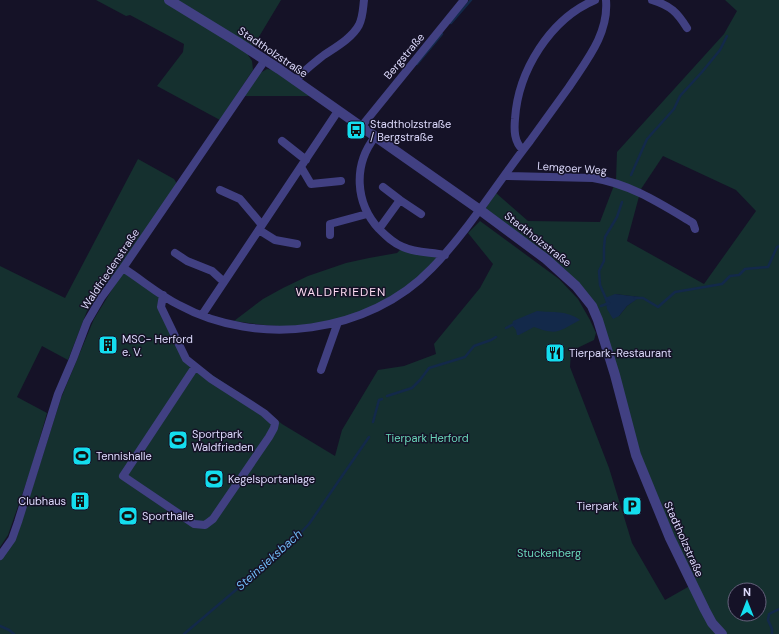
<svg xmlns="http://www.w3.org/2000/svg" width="779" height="634" font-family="'DM Sans',sans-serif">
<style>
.green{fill:#15302f;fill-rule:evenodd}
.water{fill:#13294a}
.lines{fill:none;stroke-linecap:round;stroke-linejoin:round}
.stream{stroke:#13294a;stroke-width:2.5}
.minor{stroke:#414082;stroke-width:8}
.tertiary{stroke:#414082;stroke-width:10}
.labels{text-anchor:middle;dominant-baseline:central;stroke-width:3;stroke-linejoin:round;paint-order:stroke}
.street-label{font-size:11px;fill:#dddafc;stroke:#151227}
.poi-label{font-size:11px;fill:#dddafc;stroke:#151227;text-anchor:start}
.park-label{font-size:11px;fill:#6ad8ba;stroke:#151227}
.neighbourhood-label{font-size:12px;letter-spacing:1px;fill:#fcdcf1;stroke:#151227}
.water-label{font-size:12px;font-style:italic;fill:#70baf5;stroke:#151227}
</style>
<rect width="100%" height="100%" fill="#151227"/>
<path class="green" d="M 96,0 L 281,0 L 248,55 L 252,61 L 253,70 L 220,120 L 157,86 L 183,52 L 184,44 L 130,15 L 126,16 Z
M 725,0 L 779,0 L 779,634 L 0,634 L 0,560 L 18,533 L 61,398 L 94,319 L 124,270 L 158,294 L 188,359 L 265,410 L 282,424 L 335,456 L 342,430 L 378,370 L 404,366 L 436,354 L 434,344 L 480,288 L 493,264 L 468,233 L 480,221 L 559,279 L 578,299 L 590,320 L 596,333 L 594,340 L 571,351 L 570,367 L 609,468 L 632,543 L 665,600 L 695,583 L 640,458 L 587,293 L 485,209 L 496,193 L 528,221 L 600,222 L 616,180 L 617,152 L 724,34 L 737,11 ZM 663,156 L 736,190 L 756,211 L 704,284 L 627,241 L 641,189 ZM 615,294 L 639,297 L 627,306 L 619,316 ZM 735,590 L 759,590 L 759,614 L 735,614 Z
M 267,69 L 274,70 L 310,96 L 244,96 L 260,73 Z
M 138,159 L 174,179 L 177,184 L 119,268 L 87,311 L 68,360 L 42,346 L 17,397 L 47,413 L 31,469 L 8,535 L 0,547 L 0,266 L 65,298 Z
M 400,250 L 436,256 L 437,259 C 423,272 409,286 393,296 C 366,312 326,325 294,326 C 274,327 254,324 234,321 L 263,299 L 283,288 L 308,276 L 346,263 L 369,258 L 397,253 Z"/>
<path class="water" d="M 615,294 L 640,297 L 627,306 L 619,316 L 613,319 L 607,309 L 605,298 Z
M 537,311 C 553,313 567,310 580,320 C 559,331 558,336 534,327 L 519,335 L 517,335 L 516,330 L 512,325 L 513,321 Z"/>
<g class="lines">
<path class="stream" d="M 451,23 L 471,0
M 417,64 L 442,34
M 631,175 L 647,139 L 674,109 L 680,96 L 702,72 L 720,50 L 727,36
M 635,298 L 643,298 L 658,307 L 675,292 L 722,284 L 730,276 L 739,275 L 745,269 L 768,267 L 777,247 L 779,246
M 607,301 L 600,285 L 599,271 L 604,261 L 604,248 L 605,237 L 617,217 L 622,202
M 601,306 L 609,303
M 506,328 L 514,324
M 387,396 L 412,388 L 420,380 L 429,368 L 465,357 L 474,346 L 491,340 L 496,337
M 373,422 L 379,400 L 382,399
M 0,626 L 9,630 L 14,634
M 184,634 L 290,544 L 309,524 L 369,437
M 772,634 L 772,629 L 768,620 L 769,614 L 779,609"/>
<path class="minor" d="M 652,0 C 671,6 677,12 687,28
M 295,81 C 303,71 314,63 324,55 C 336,47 352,38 359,25 C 363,17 363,8 364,0
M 361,127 L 464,0
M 375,137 C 353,165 355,203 379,229 C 386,236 393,243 403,247 C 416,253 431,252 445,255
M 282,141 L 306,160
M 523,150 C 514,142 514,130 515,119 C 518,71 550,19 595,0
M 301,167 L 311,184 L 341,181
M 505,176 L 593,178 C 631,184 661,204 693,223 L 695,229
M 383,187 L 400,200 L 421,214
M 220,190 L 240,199 L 262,225
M 379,229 L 400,200
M 259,230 L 275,240 L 297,244
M 330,235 L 330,224 L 367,214
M 175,253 L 187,261 L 212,271 L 224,282
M 123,268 C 142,280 159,295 179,305 C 258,348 369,334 432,268 C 469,230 497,183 530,141 C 543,123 556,105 569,87 C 586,61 609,34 606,0
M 163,295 L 161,307 L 186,359 L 211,379 L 264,413 L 275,423 L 274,428 L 269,437 L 213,519 L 205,525 L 194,524 L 123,476 L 195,367
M 202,315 L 338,111
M 321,370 L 338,322
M 0,556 L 12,539 L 18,522 L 58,394 L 73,359 L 87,322 L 101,298 L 123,268 L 265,60"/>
<path class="tertiary" d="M 169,0 L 236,41 L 279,69 L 480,210 L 546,259 L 576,286 L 592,306 L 598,320 L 615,375 L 636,455 L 670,538 L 705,610 L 712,623 L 722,634"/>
</g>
<defs>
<symbol id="bus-square" viewBox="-11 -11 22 22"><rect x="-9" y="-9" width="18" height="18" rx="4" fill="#14ddee" stroke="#151227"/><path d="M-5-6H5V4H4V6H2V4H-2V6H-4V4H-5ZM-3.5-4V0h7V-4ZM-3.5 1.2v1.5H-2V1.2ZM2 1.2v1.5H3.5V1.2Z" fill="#111"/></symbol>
<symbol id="building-square" viewBox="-11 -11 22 22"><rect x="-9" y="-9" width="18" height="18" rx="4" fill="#14ddee" stroke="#151227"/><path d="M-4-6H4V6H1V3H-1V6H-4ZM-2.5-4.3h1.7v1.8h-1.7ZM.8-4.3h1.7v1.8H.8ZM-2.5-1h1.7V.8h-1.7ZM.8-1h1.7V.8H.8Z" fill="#111"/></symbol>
<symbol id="restaurant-square" viewBox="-11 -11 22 22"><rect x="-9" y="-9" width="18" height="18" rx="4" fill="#14ddee" stroke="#151227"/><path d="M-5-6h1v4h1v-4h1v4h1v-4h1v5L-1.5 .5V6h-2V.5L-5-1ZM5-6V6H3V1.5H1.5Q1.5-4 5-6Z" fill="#111"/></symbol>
<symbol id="stadium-square" viewBox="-11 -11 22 22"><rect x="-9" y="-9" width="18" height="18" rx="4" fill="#14ddee" stroke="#151227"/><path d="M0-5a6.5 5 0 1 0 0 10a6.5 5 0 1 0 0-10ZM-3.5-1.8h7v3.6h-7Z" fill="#111"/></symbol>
<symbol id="parking-square" viewBox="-11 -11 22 22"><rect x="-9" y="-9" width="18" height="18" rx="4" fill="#14ddee" stroke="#151227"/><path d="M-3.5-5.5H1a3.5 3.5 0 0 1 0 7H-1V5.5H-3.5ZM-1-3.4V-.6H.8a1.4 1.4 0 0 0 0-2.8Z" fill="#111"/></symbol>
</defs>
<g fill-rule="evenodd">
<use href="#bus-square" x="345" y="119" width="22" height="22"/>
<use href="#building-square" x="97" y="334" width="22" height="22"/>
<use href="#restaurant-square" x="544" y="342" width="22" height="22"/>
<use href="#stadium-square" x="167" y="429" width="22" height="22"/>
<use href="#stadium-square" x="71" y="445" width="22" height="22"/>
<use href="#stadium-square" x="203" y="468" width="22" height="22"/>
<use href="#building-square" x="69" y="490" width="22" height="22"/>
<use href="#parking-square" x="621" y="495" width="22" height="22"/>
<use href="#stadium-square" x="117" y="505" width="22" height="22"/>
</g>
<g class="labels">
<g class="street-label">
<text transform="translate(273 52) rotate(34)">Stadtholzstraße</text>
<text transform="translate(404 56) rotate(-50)">Bergstraße</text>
<text transform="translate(572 168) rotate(4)">Lemgoer Weg</text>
<text transform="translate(538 239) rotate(38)">Stadtholzstraße</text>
<text transform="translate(110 269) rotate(-56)">Waldfriedenstraße</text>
<text transform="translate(684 539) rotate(66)">Stadtholzstraße</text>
</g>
<g class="poi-label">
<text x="370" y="124">Stadtholzstraße<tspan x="370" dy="13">/ Bergstraße</tspan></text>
<text x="122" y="339">MSC- Herford<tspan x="122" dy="13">e. V.</tspan></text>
<text x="569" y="353">Tierpark-Restaurant</text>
<text x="192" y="434">Sportpark<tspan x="192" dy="13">Waldfrieden</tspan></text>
<text x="96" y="456">Tennishalle</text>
<text x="228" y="479">Kegelsportanlage</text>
<text x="66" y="501" text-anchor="end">Clubhaus</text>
<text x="618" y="506" text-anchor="end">Tierpark</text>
<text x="142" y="516">Sporthalle</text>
</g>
<g class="park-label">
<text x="427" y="438">Tierpark Herford</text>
<text x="549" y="553">Stuckenberg</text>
</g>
<g class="neighbourhood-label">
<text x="341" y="292">WALDFRIEDEN</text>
</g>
<g class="water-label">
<text transform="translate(269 560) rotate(-42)">Steinsieksbach</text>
</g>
</g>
<g transform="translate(747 602)"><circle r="19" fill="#151227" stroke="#65627c"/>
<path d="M0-3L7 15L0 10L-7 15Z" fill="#14ddee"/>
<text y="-6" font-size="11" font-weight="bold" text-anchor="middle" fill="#dddafc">N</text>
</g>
</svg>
